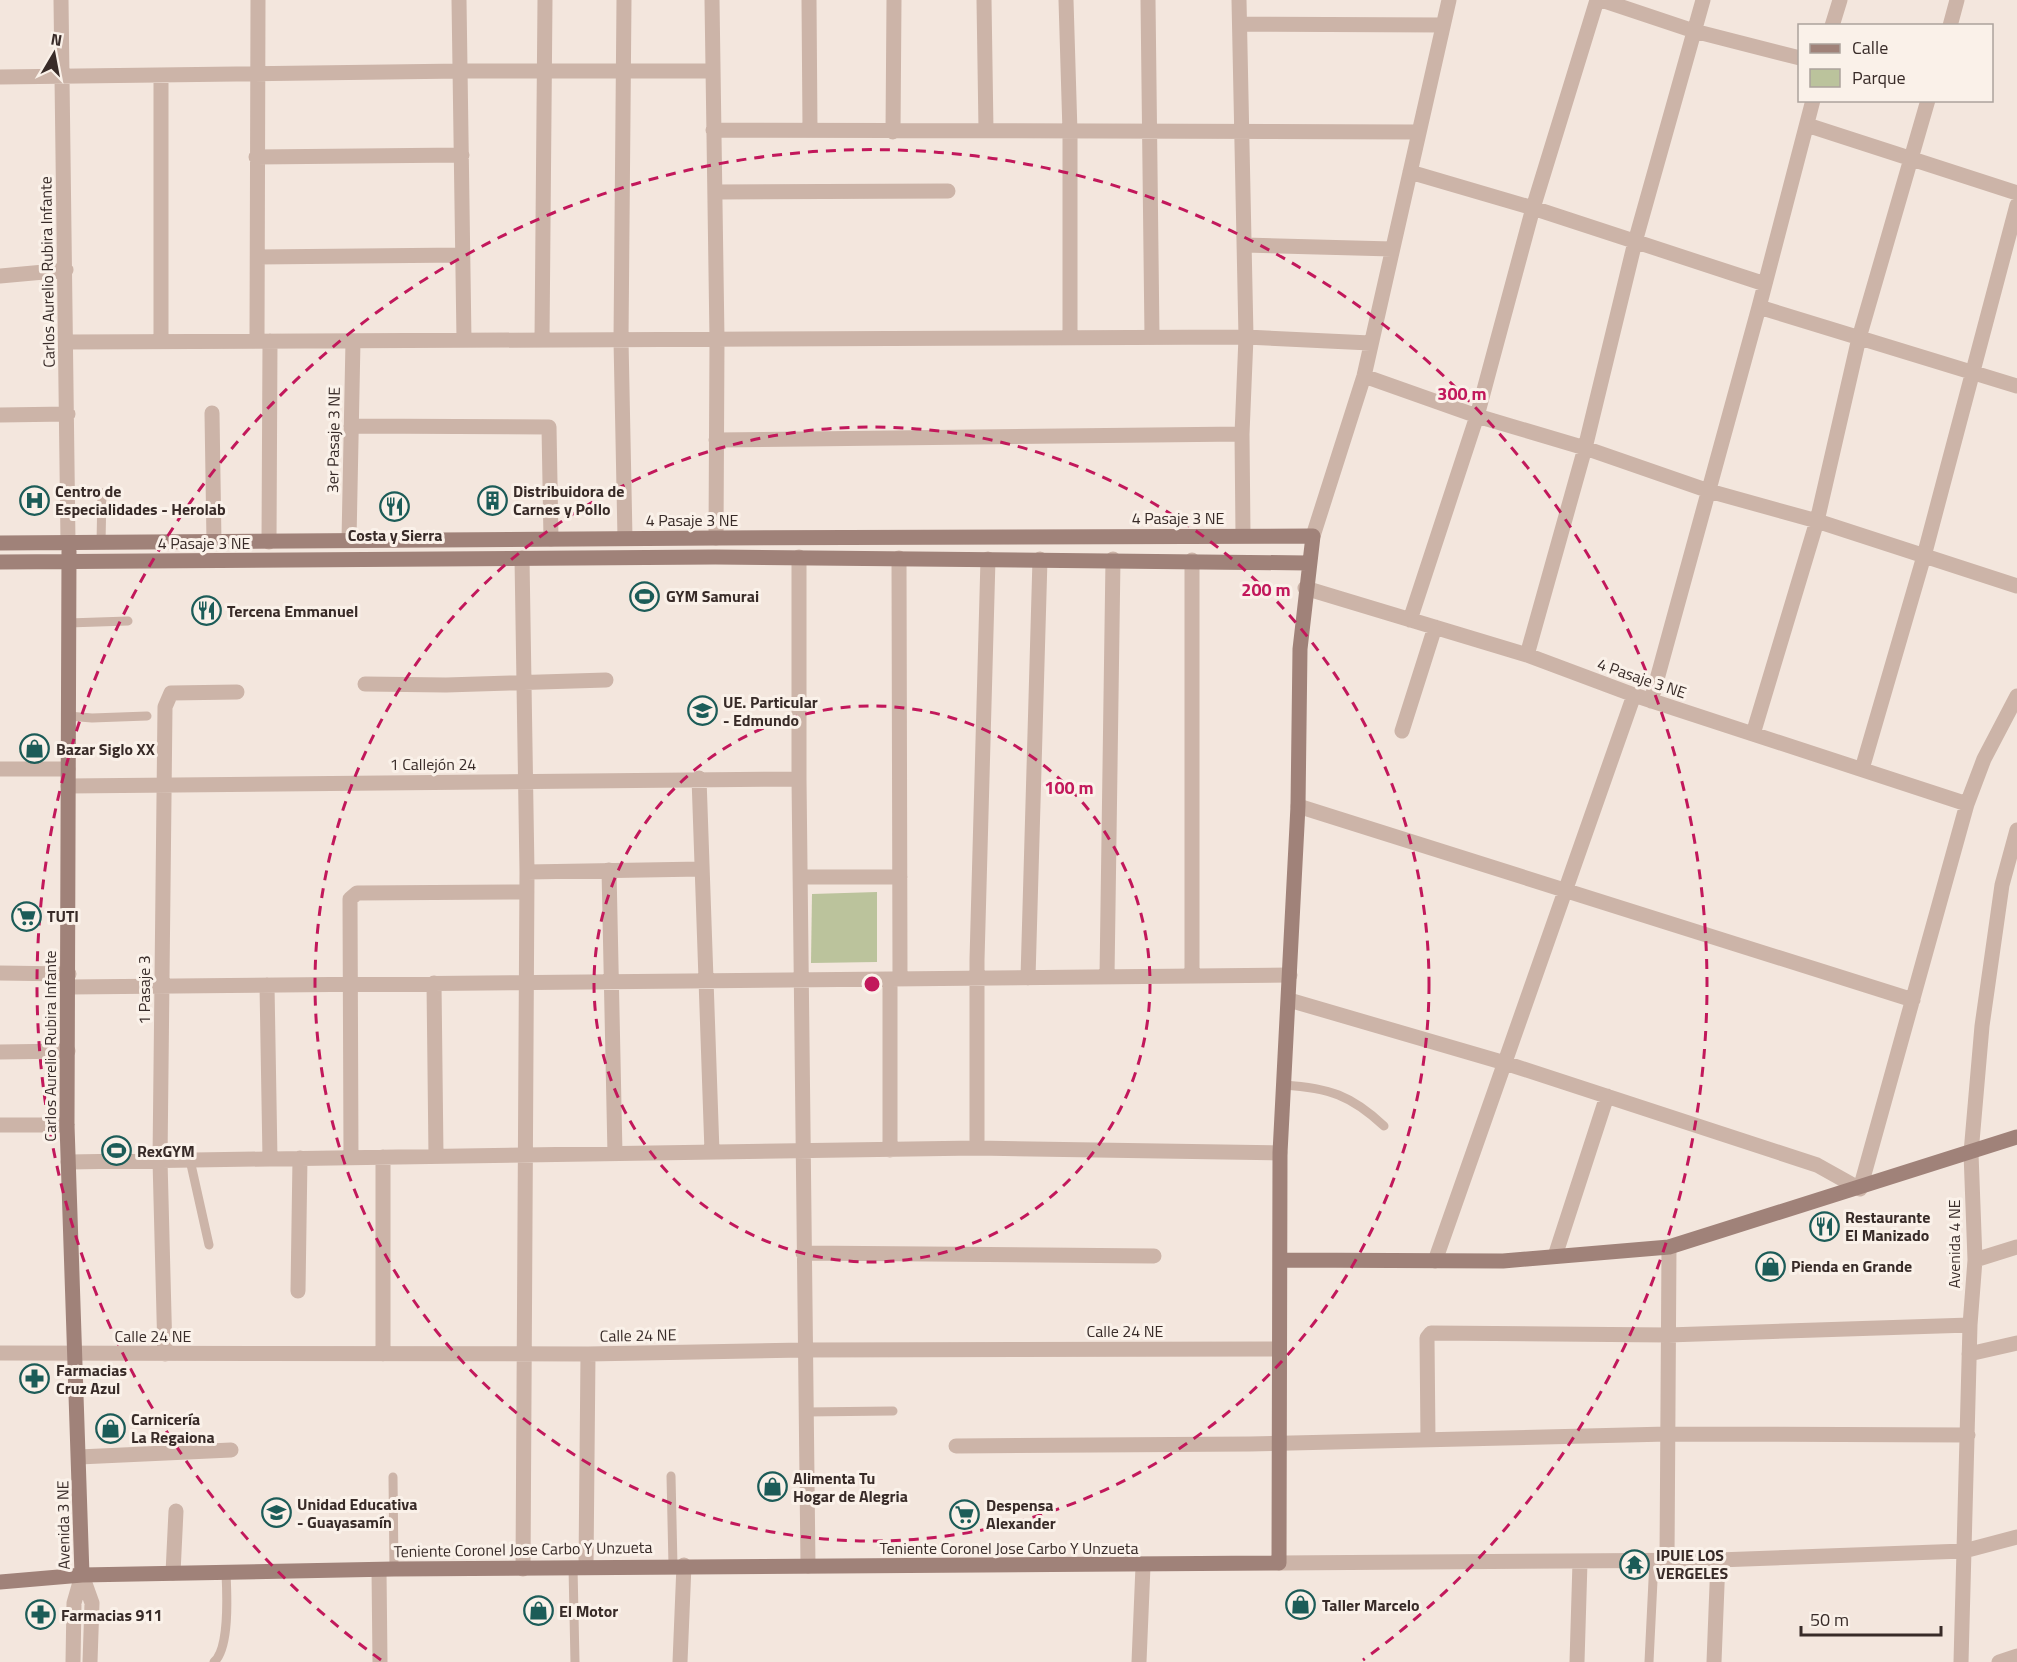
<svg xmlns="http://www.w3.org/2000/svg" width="2017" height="1662" font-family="'Titillium Web',sans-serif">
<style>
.green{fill:#bbc39c}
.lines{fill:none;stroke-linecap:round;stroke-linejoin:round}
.lane{stroke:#ccb4a8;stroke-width:9}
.street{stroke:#ccb4a8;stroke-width:15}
.secondary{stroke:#a08279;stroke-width:15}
.ring{fill:none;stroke:#c2185b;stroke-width:3;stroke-dasharray:10 8}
.labels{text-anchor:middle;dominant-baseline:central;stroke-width:6;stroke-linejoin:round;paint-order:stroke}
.street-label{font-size:16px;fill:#382b28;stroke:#faf1e9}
.poi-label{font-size:16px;font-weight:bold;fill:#382b28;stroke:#faf1e9;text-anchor:start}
.centre{fill:#c2185b;stroke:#faf1e9;stroke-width:3}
.ring-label{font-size:18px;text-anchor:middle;font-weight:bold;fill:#c2185b;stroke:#faf1e9;stroke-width:6;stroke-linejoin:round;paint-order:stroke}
</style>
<rect width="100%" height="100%" fill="#f3e6dd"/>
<path class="green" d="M 877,892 L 877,962 L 811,963 L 812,894 Z"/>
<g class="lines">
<path class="lane" d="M 101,543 L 102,493
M 68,623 L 128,621
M 68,716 L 92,718 L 147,716
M 1284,1085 C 1329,1088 1351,1095 1384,1126
M 190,1160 L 209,1245
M 805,1412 L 893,1411
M 671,1476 L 673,1566
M 393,1477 L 394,1569
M 573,1567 L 575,1662
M 214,1662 C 230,1648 227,1594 226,1573
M 1649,1662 L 1654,1560"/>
<path class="street" d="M 61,0 L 68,542
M 459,0 L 464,340
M 624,0 L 621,340 L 625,538
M 712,0 L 717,339 L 716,538
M 809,0 L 810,129
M 984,0 L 986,130
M 1066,0 L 1070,132 L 1070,338
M 1148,0 L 1152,337
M 1239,0 L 1246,337 L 1242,434 L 1243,535
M 1601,0 L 1694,31 L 1800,58
M 1240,24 L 1443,25
M 1832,26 L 1840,0
M 1950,26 L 1957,0
M 161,76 L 161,342
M 0,77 L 462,71 L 712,71
M 1807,125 L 2017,193
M 713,130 L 1418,132
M 893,132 L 894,0
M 256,157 L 462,155
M 1410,172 L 1533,208 L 1765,284
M 715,192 L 948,191
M 1245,245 L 1392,249
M 258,257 L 462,255
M 0,276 L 66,270
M 1759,307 L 2017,386
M 542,340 L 545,0
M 257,341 L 258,0
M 68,342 L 1246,337 L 1370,343
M 1364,376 L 1477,416 L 1585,448 L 1709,491 L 1817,521 L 2017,586
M 212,413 L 214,542
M 0,415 L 68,414
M 351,426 L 549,427 L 551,539
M 716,440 L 1242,434
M 1313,536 L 1364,376 L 1449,0
M 349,540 L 353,341
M 269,542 L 270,341
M 799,557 L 799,779 L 808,1566
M 522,558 L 527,872 L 523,1569
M 899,558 L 900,979
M 1192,560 L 1192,976
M 1305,588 L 1527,655 L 1634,695 L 1967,804
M 1410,620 L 1477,416 L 1533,208 L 1597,0
M 1527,655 L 1585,448 L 1635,242 L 1703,0
M 365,684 L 446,685 L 606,680
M 1651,701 L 1759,307 L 1813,100
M 1402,731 L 1435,627
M 1753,734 L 1817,521 L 1859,338 L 1928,100
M 0,769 L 68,769
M 1862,769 L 1924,556 L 2017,205
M 699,778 L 712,1152
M 68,786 L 799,779
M 1298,806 L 1913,1000
M 609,870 L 615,1154
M 527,872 L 702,869
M 801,877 L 900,877
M 0,973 L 69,974
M 1107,977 L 1113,559
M 1028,978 L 1040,559
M 890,979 L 890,1150
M 434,983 L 436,1156
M 267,985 L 270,1159
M 69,987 L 1290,975
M 1289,1000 L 1505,1063 L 1817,1165 L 1860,1189 L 1967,804 L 1984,759 L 2017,696
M 0,1052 L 68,1051
M 0,1125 L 67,1125
M 977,1148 L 977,960 L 988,559
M 351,1157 L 350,899 L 357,893 L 527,892
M 68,1162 L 977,1148 L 1280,1153
M 803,1253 L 1154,1256
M 1555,1256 L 1607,1096
M 1975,1260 L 2017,1247
M 1435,1261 L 1634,695
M 298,1291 L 300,1158
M 0,1353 L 588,1354 L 804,1350 L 1278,1349
M 165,1354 L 160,1160 L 165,707 L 171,693 L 237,692
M 383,1354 L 383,1157
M 1969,1354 L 2017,1343
M 1428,1440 L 1427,1338 L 1431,1333 L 1668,1335 L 1970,1325
M 956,1446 L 1250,1444 L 1668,1434 L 1968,1435
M 79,1457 L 231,1450
M 1667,1559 L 1669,1247
M 1279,1563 L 1718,1560 L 1964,1551 L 2017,1537
M 586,1567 L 588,1354
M 379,1570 L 380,1662
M 173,1573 L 176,1511
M 82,1575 L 92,1603 L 90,1662
M 73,1662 L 74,1603 L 82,1575
M 680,1662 L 684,1565
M 1139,1662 L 1143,1566
M 1577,1662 L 1580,1562
M 1714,1662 L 1718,1560
M 1961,1662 L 1970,1325 L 1975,1260 L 1971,1153 L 1982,1026 L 2002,885 L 2017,830
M 1999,1662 L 2017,1656"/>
<path class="secondary" d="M 0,543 L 716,538 L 1313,536 L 1300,649 L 1298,806 L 1280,1153 L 1279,1563 L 394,1569 L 82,1575 L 0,1582
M 69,551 L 67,1125 L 82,1575
M 0,562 L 715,557 L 1308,563
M 1280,1260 L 1503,1261 L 1669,1247 L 2017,1137"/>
</g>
<g class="ring">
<circle cx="872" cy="984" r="278"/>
<circle cx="872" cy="984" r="557"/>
<path d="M381 1660A835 835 0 1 1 1363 1660"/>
</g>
<defs>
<symbol id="hospital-ring" viewBox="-11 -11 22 22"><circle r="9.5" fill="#faf1e9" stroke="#1c5c58" stroke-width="1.5"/><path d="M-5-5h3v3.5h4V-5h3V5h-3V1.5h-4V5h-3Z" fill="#1c5c58"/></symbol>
<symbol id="building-ring" viewBox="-11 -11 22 22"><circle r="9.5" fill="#faf1e9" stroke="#1c5c58" stroke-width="1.5"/><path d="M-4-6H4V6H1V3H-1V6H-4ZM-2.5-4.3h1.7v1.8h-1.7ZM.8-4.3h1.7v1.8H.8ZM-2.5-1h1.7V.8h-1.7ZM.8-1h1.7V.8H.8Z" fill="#1c5c58"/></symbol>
<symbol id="restaurant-ring" viewBox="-11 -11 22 22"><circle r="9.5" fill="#faf1e9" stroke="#1c5c58" stroke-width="1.5"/><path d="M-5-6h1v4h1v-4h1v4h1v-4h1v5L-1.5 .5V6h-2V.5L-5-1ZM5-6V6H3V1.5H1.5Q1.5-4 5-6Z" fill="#1c5c58"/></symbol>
<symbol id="stadium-ring" viewBox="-11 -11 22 22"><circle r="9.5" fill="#faf1e9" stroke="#1c5c58" stroke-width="1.5"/><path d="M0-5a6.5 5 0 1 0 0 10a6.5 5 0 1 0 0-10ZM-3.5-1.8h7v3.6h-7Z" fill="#1c5c58"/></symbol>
<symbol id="school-ring" viewBox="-11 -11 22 22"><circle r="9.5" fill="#faf1e9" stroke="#1c5c58" stroke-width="1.5"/><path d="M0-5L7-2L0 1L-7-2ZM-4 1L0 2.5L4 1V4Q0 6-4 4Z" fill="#1c5c58"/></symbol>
<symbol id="shop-ring" viewBox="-11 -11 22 22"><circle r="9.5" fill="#faf1e9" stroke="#1c5c58" stroke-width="1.5"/><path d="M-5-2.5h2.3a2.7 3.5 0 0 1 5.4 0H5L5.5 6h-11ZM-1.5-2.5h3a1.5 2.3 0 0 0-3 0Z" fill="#1c5c58"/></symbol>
<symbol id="supermarket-ring" viewBox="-11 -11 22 22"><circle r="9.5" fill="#faf1e9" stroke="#1c5c58" stroke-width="1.5"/><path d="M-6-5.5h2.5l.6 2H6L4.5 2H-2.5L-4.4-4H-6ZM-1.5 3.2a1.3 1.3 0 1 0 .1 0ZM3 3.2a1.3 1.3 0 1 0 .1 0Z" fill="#1c5c58"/></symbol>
<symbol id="pharmacy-ring" viewBox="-11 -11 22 22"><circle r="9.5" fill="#faf1e9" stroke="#1c5c58" stroke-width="1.5"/><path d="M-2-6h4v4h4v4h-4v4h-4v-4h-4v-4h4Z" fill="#1c5c58"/></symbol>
<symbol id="temple-ring" viewBox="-11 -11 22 22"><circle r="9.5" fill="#faf1e9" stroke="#1c5c58" stroke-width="1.5"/><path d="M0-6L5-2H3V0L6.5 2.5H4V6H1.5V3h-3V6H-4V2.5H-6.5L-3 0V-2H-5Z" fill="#1c5c58"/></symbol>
</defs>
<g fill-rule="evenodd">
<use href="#hospital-ring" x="18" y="484" width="33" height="33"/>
<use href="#building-ring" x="476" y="484" width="33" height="33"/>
<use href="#restaurant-ring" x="378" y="490" width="33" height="33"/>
<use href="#stadium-ring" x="628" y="580" width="33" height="33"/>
<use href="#restaurant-ring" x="190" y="594" width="33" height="33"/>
<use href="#school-ring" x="686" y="694" width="33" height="33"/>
<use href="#shop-ring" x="18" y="732" width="33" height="33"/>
<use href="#supermarket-ring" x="10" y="900" width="33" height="33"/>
<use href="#stadium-ring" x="100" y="1134" width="33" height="33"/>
<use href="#restaurant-ring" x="1808" y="1210" width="33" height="33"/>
<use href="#shop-ring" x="1754" y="1250" width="33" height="33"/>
<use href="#pharmacy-ring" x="18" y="1362" width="33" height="33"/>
<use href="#shop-ring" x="94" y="1412" width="33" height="33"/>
<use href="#shop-ring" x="756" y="1470" width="33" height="33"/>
<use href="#school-ring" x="260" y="1496" width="33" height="33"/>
<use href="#supermarket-ring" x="948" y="1498" width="33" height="33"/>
<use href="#temple-ring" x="1618" y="1548" width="33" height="33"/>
<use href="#shop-ring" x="1284" y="1588" width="33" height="33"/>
<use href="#shop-ring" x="522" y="1594" width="33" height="33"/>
<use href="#pharmacy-ring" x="24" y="1598" width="33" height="33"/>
</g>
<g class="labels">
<g class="street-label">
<text transform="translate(47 272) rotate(-91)">Carlos Aurelio Rubira Infante</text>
<text transform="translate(333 440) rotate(-89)">3er Pasaje 3 NE</text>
<text x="1178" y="518">4 Pasaje 3 NE</text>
<text x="692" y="520">4 Pasaje 3 NE</text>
<text x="204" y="543">4 Pasaje 3 NE</text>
<text transform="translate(1642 678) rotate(19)">4 Pasaje 3 NE</text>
<text x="433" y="764">1 Callejón 24</text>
<text transform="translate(144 990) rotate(-90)">1 Pasaje 3</text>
<text transform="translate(50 1046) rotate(-90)">Carlos Aurelio Rubira Infante</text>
<text transform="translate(1954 1244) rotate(-90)">Avenida 4 NE</text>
<text x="1125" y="1331">Calle 24 NE</text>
<text transform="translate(638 1335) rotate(-1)">Calle 24 NE</text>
<text x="153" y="1336">Calle 24 NE</text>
<text transform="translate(63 1525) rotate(-91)">Avenida 3 NE</text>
<text x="1009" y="1548">Teniente Coronel Jose Carbo Y Unzueta</text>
<text transform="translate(523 1549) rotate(-1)">Teniente Coronel Jose Carbo Y Unzueta</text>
</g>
<g class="poi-label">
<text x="55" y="491">Centro de<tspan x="55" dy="18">Especialidades - Herolab</tspan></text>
<text x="513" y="491">Distribuidora de<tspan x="513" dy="18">Carnes y Pollo</tspan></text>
<text x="395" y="535" text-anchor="middle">Costa y Sierra</text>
<text x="666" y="596">GYM Samurai</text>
<text x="227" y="611">Tercena Emmanuel</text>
<text x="723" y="702">UE. Particular<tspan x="723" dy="18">- Edmundo</tspan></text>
<text x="56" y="749">Bazar Siglo XX</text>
<text x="47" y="916">TUTI</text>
<text x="137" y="1151">RexGYM</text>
<text x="1845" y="1217">Restaurante<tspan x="1845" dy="18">El Manizado</tspan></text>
<text x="1791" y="1266">Pienda en Grande</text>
<text x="56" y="1370">Farmacias<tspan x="56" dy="18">Cruz Azul</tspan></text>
<text x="131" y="1419">Carnicería<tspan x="131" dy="18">La Regaiona</tspan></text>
<text x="793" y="1478">Alimenta Tu<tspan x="793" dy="18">Hogar de Alegria</tspan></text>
<text x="297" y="1504">Unidad Educativa<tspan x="297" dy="18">- Guayasamín</tspan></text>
<text x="986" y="1505">Despensa<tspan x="986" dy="18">Alexander</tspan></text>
<text x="1656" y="1555">IPUIE LOS<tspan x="1656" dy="18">VERGELES</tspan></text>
<text x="1322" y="1605">Taller Marcelo</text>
<text x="559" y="1611">El Motor</text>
<text x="61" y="1615">Farmacias 911</text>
</g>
</g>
<circle cx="872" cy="984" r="9" class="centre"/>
<g class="ring-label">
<text x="1462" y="400">300 m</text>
<text x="1266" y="596">200 m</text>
<text x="1069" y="794">100 m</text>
</g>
<rect x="1798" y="24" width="195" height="78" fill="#faf1e9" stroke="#aca29c" stroke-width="1.5"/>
<rect x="1810" y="44" width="30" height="9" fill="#a08279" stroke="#aca29c" stroke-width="1.5"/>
<text x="1852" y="54" font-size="18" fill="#382b28">Calle</text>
<rect x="1810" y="69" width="30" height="18" fill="#bbc39c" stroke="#aca29c" stroke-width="1.5"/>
<text x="1852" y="84" font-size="18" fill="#382b28">Parque</text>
<g transform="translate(54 54) rotate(10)" stroke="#faf1e9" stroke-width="4.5" paint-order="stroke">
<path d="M0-4.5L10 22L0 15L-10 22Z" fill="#382b28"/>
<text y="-9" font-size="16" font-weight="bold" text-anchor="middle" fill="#382b28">N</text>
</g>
<path d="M1801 1626v9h140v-9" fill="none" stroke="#382b28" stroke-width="3"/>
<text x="1810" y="1626" font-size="18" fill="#382b28" stroke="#faf1e9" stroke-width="4.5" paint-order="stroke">50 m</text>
</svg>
